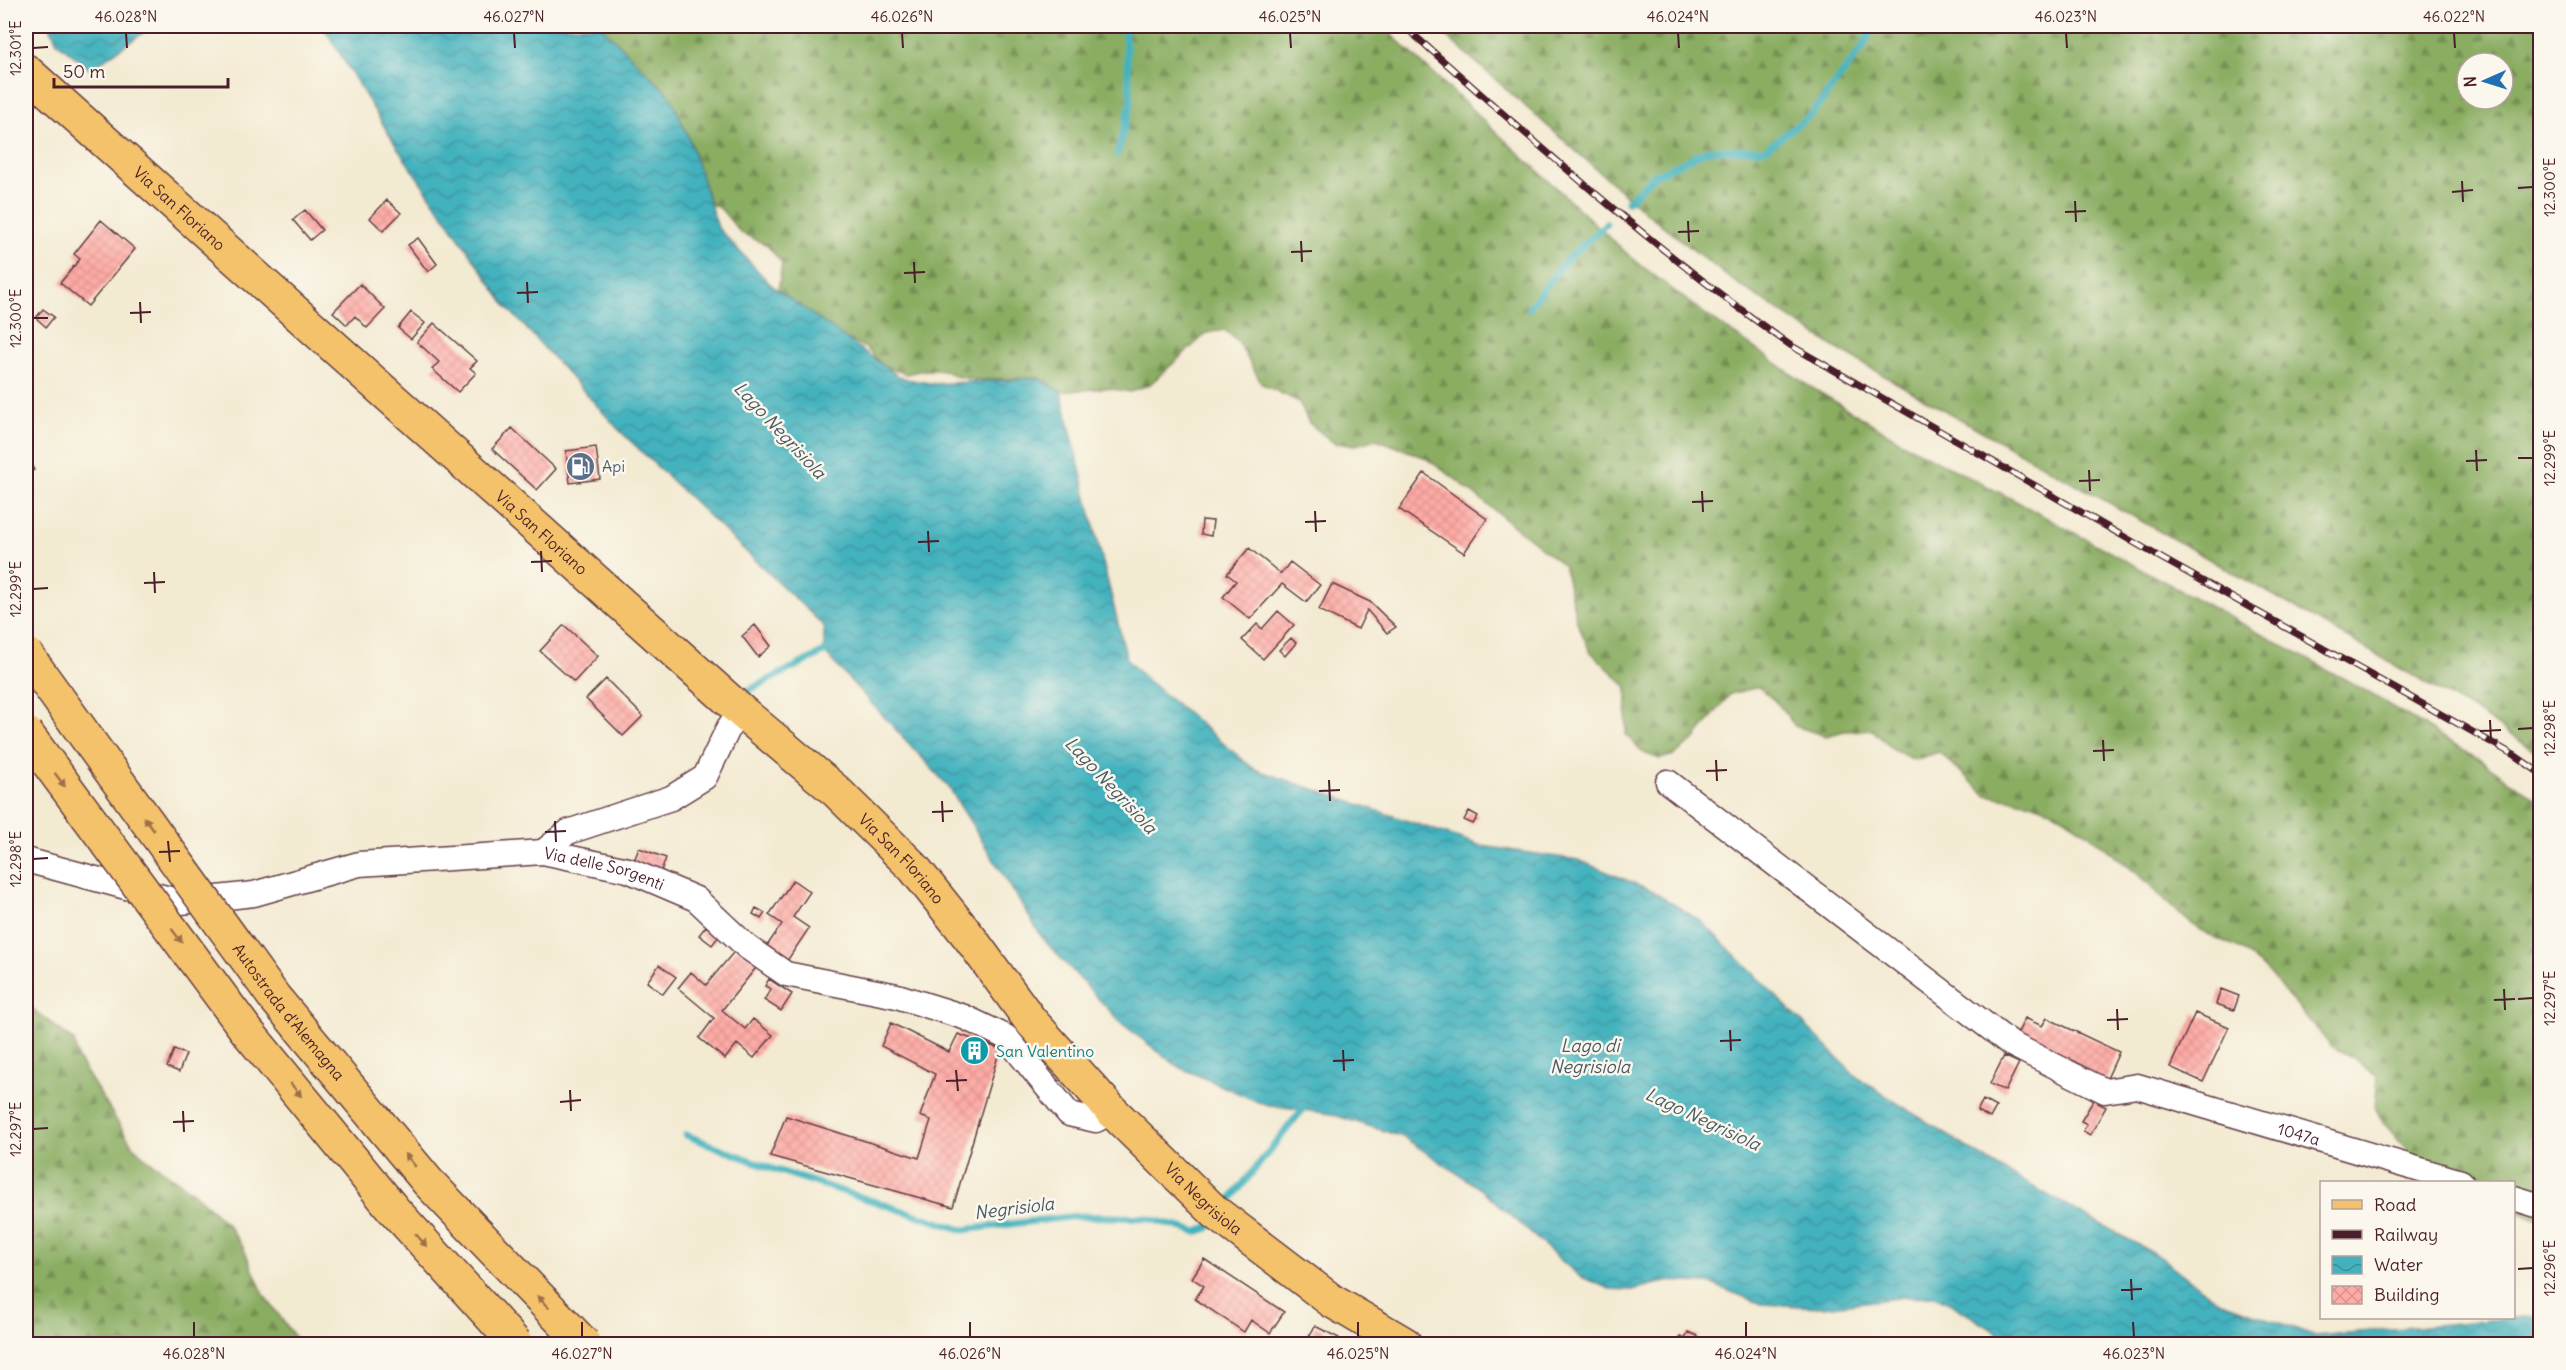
<svg xmlns="http://www.w3.org/2000/svg" width="2566" height="1370" font-family="Delius,sans-serif">
<style>
.forest{fill:url(#forest-firs);stroke:#6a6646;stroke-width:1.5;fill-rule:evenodd}
.water{fill:url(#water-waves);stroke:#466874;stroke-width:1.5}
.lines{fill:none;stroke-linecap:round;stroke-linejoin:round}
.stream{stroke:#43b2be;stroke-width:7}
.building{fill:url(#building-cross-hatch)}
.street-casing{stroke:#633d44;stroke-width:27}
.primary-casing{stroke:#633d44;stroke-width:36}
.street{stroke:#fff;stroke-width:24}
.primary{stroke:#f3c26a;stroke-width:33}
.rail-casing{stroke:#4a1f2b;stroke-width:7}
.rail{stroke:#fbf7ec;stroke-width:4.5;stroke-dasharray:14;stroke-linecap:butt}
.highway-bridge-casing{stroke:#633d44;stroke-width:36;stroke-linecap:butt}
.highway-bridge{stroke:#f3c26a;stroke-width:33}
.oneway{fill:#9e704a}
.ticks{fill:none;stroke:#4a1f2b;stroke-width:2}
.labels{text-anchor:middle;dominant-baseline:central;stroke-width:5;stroke-linejoin:round;paint-order:stroke}
.street-label{font-size:16px;fill:#4a1f2b;stroke:#fbf7ec}
.service-label{font-size:16px;fill:#4e5e75;stroke:#fbf7ec;text-anchor:start}
.culture-label{font-size:16px;fill:#0d838f;stroke:#fbf7ec;text-anchor:start}
.water-label{font-size:18px;font-style:italic;fill:#475a66;stroke:#fbf7ec}
.neatline{fill:none;stroke:#4a1f2b;stroke-width:2}
.ticks-label{font-size:15px;text-anchor:middle;fill:#4a1f2b}
</style>
<defs>
<pattern id="forest-firs" width="22" height="20" patternUnits="userSpaceOnUse" patternTransform="scale(1.5)"><rect width="22" height="20" fill="#8aad62"/><path d="M5 1l3.5 6h-7zM16 11l3.5 6h-7z" fill="#738c51"/></pattern>
<pattern id="water-waves" width="16" height="10" patternUnits="userSpaceOnUse" patternTransform="scale(1.5)"><rect width="16" height="10" fill="#43b2be"/><path d="M0 5q4-4 8 0t8 0" fill="none" stroke="#3a909b"/></pattern>
<pattern id="building-cross-hatch" width="8" height="8" patternUnits="userSpaceOnUse" patternTransform="scale(1.5)"><rect width="8" height="8" fill="#feaaa5"/><path d="M0 0l8 8M0 8l8-8" fill="none" stroke="#db928e"/></pattern>
</defs>
<rect width="100%" height="100%" fill="#fbf7ec"/>
<filter id="ink" filterUnits="userSpaceOnUse"><feTurbulence type="fractalNoise" baseFrequency=".0167" numOctaves="2"/><feDisplacementMap in="SourceGraphic" scale="12" xChannelSelector="R" yChannelSelector="G"/><feConvolveMatrix kernelMatrix="1 2 1 2 8 2 1 2 1" color-interpolation-filters="sRGB"/></filter>
<filter id="wash" filterUnits="userSpaceOnUse"><feTurbulence type="fractalNoise" baseFrequency=".008" numOctaves="4" result="noise"/><feDisplacementMap in="SourceGraphic" scale="24" xChannelSelector="R" yChannelSelector="G"/><feGaussianBlur stdDeviation="1.35" result="paint"/><feColorMatrix in="noise" values="0 0 0 0 0 0 0 0 0 0 0 0 0 0 0 0 0 1.4 0 .05"/><feComposite in="paint" operator="in"/></filter>
<g filter="url(#wash)">
<rect width="100%" height="100%" fill="#f3ead2"/>
<path class="forest" d="M 544,26 L 1382,26 L 1634,260 L 1705,314 L 1809,386 L 1912,448 L 2012,499 L 2359,687 L 2474,756 L 2540,802 L 2540,1221 L 2516,1211 L 2514,1186 L 2517,1178 L 2475,1182 L 2443,1182 L 2417,1172 L 2407,1150 L 2383,1122 L 2375,1107 L 2378,1078 L 2352,1057 L 2332,1047 L 2266,970 L 2240,948 L 2216,938 L 2194,926 L 2167,903 L 2145,880 L 2082,829 L 2056,812 L 2031,803 L 1986,795 L 1939,752 L 1914,760 L 1893,750 L 1873,730 L 1844,731 L 1826,736 L 1795,726 L 1779,705 L 1759,687 L 1730,694 L 1693,741 L 1674,755 L 1660,759 L 1644,753 L 1626,735 L 1627,687 L 1590,651 L 1577,622 L 1564,566 L 1454,478 L 1424,457 L 1376,439 L 1356,445 L 1334,443 L 1309,423 L 1299,402 L 1262,384 L 1238,342 L 1225,330 L 1207,333 L 1150,384 L 1130,392 L 1106,388 L 1061,392 L 1039,378 L 975,380 L 955,376 L 944,370 L 924,370 L 906,374 L 883,366 L 866,348 L 850,340 L 830,336 L 777,297 L 782,263 L 767,245 L 741,233 L 721,209 L 697,196 Z
M 1435,26 L 2540,26 L 2540,755 L 2481,715 L 2287,603 L 1937,406 L 1836,348 L 1729,278 L 1639,207 ZM 2467,63 L 2503,63 L 2503,99 L 2467,99 Z
M 26,1004 L 74,1041 L 78,1059 L 132,1145 L 146,1158 L 193,1192 L 228,1225 L 243,1247 L 264,1295 L 300,1344 L 26,1344 Z"/>
<path class="water" d="M 50,26 L 153,26 L 90,69 L 57,42 Z
M 323,26 L 601,26 L 671,97 L 690,141 L 718,228 L 770,284 L 901,378 L 934,384 L 1039,378 L 1061,392 L 1127,660 L 1145,678 L 1254,769 L 1482,846 L 1578,860 L 1653,891 L 1702,922 L 1858,1078 L 1999,1168 L 2160,1257 L 2216,1300 L 2316,1336 L 2523,1317 L 2540,1318 L 2540,1344 L 2015,1344 L 1953,1305 L 1935,1296 L 1906,1297 L 1823,1307 L 1762,1304 L 1709,1283 L 1669,1281 L 1632,1290 L 1610,1289 L 1579,1276 L 1482,1190 L 1403,1137 L 1331,1114 L 1263,1104 L 1177,1066 L 1120,1022 L 1043,939 L 948,786 L 824,652 L 824,626 L 620,431 L 506,306 L 398,149 Z"/>
<g class="lines">
<path class="stream" d="M 1117,154 L 1131,103 L 1124,26
M 1628,201 L 1653,176 L 1708,150 L 1765,149 L 1812,114 L 1862,48 L 1874,26
M 1529,308 L 1566,260 L 1606,224
M 745,692 L 824,652
M 686,1135 L 770,1168 L 963,1230 L 1076,1216 L 1147,1218 L 1196,1232 L 1208,1228 L 1213,1222
M 1223,1209 L 1302,1110"/>
</g>
<g id="blocks">
<path class="building" d="M 387,200 L 401,213 L 383,231 L 370,218 Z
M 305,210 L 322,230 L 310,240 L 293,220 Z
M 101,220 L 135,249 L 88,306 L 60,283 L 80,259 L 74,254 Z
M 418,238 L 437,264 L 428,272 L 408,245 Z
M 360,284 L 385,309 L 367,328 L 355,316 L 347,325 L 333,312 Z
M 43,309 L 54,317 L 46,327 L 36,318 Z
M 411,312 L 425,323 L 411,339 L 398,328 Z
M 434,323 L 477,361 L 470,368 L 476,373 L 458,392 L 432,369 L 439,362 L 417,342 Z
M 512,428 L 556,469 L 537,490 L 492,449 Z
M 596,447 L 600,479 L 570,483 L 566,451 Z
M 26,455 L 34,470 L 26,475 Z
M 1424,473 L 1487,519 L 1464,553 L 1399,509 Z
M 1202,520 L 1213,521 L 1211,536 L 1201,534 Z
M 1249,548 L 1281,574 L 1290,562 L 1320,585 L 1306,602 L 1282,584 L 1250,619 L 1223,597 L 1236,581 L 1227,574 Z
M 1332,584 L 1370,602 L 1396,627 L 1387,633 L 1367,610 L 1358,629 L 1319,610 Z
M 1278,611 L 1294,625 L 1263,659 L 1242,640 L 1257,624 L 1262,629 Z
M 564,625 L 598,656 L 574,682 L 540,651 Z
M 755,625 L 771,646 L 758,657 L 742,636 Z
M 1291,638 L 1296,643 L 1285,656 L 1279,650 Z
M 606,679 L 643,716 L 623,736 L 586,699 Z
M 1469,811 L 1478,816 L 1473,824 L 1464,820 Z
M 639,848 L 666,858 L 661,871 L 634,861 Z
M 793,880 L 810,892 L 793,917 L 809,928 L 783,967 L 762,953 L 782,924 L 769,915 Z
M 756,908 L 765,913 L 761,919 L 753,914 Z
M 706,926 L 719,936 L 712,945 L 699,935 Z
M 738,947 L 759,964 L 722,1010 L 745,1029 L 753,1019 L 773,1035 L 754,1058 L 737,1044 L 725,1059 L 699,1038 L 714,1018 L 678,988 L 691,972 L 706,985 Z
M 659,965 L 676,977 L 663,994 L 647,982 Z
M 769,979 L 792,994 L 781,1011 L 764,1000 L 771,989 L 765,986 Z
M 2221,989 L 2239,996 L 2234,1010 L 2216,1004 Z
M 2195,1013 L 2229,1027 L 2203,1082 L 2170,1067 Z
M 2025,1018 L 2042,1026 L 2047,1018 L 2119,1052 L 2104,1085 L 2014,1041 Z
M 891,1023 L 949,1052 L 958,1034 L 1000,1049 L 953,1207 L 770,1156 L 786,1116 L 919,1158 L 931,1120 L 920,1116 L 935,1074 L 881,1046 Z
M 174,1050 L 186,1054 L 179,1072 L 167,1067 Z
M 2004,1056 L 2019,1063 L 2005,1091 L 1990,1084 Z
M 2096,1096 L 2101,1098 L 2098,1103 L 2106,1107 L 2090,1135 L 2083,1131 L 2087,1124 L 2081,1121 Z
M 1983,1100 L 1996,1107 L 1990,1118 L 1977,1111 Z
M 1204,1259 L 1284,1312 L 1270,1333 L 1251,1320 L 1244,1332 L 1195,1299 L 1204,1286 L 1192,1278 Z
M 1315,1326 L 1339,1338 L 1336,1344 L 1305,1344 Z
M 1688,1332 L 1698,1336 L 1693,1344 L 1676,1344 L 1680,1337 L 1685,1339 Z"/>
</g>
</g>
<g filter="url(#ink)">
<use href="#blocks" fill-opacity="0" stroke="#633d44" stroke-width="1.5"/>
<g class="lines">
<defs>
<g id="street">
<path id="s1" d="M 1668,782 L 2011,1044 L 2105,1091 L 2137,1086 L 2461,1182"/>
<path d="M 543,852 L 568,832 L 671,798 L 705,777 L 729,727 L 742,712"/>
<path id="s2" d="M 26,860 L 181,902 L 254,894 L 359,864 L 543,852 L 628,870 L 696,899 L 747,947 L 786,974 L 897,996 L 964,1017 L 1006,1037 L 1069,1114 L 1096,1120 L 1112,1111"/>
<path d="M 2514,1198 L 2540,1206"/>
</g>
<g id="primary">
<path id="s3" d="M 26,71 L 742,712 L 836,791 L 914,868 L 970,938 L 1030,1020 L 1112,1111 L 1215,1212 L 1332,1301 L 1405,1344"/>
</g>
</defs>
<use href="#street" class="street-casing"/>
<use href="#primary" class="primary-casing"/>
<use href="#street" class="street"/>
<use href="#primary" class="primary"/>
<defs>
<path id="rail" d="M 1404,26 C 1529,137 1653,249 1790,345 L 2163,559 L 2514,755 L 2540,773"/>
</defs>
<use href="#rail" class="rail-casing"/>
<use href="#rail" class="rail"/>
<defs>
<g id="highway-bridge">
<path id="s4" d="M 26,654 L 274,997 L 428,1182 L 584,1344"/>
<path d="M 26,733 L 246,1030 L 393,1209 L 516,1344"/>
</g>
</defs>
<use href="#highway-bridge" class="highway-bridge-casing"/>
<use href="#highway-bridge" class="highway-bridge"/>
</g>
<defs><path id="oneway-solid" d="M-6-.8H1V-3.2L6.5 0L1 3.2V.8H-6Z" transform="scale(1.5)"/></defs>
<g class="oneway">
<use href="#oneway-solid" transform="translate(60 780) rotate(53)"/>
<use href="#oneway-solid" transform="translate(149 824) rotate(-126)"/>
<use href="#oneway-solid" transform="translate(177 936) rotate(53)"/>
<use href="#oneway-solid" transform="translate(296 1090) rotate(51)"/>
<use href="#oneway-solid" transform="translate(410 1160) rotate(-130)"/>
<use href="#oneway-solid" transform="translate(421 1240) rotate(48)"/>
<use href="#oneway-solid" transform="translate(543 1302) rotate(-134)"/>
</g>
</g>
<path class="ticks" d="M 126,33 L 127,48M 514,33 L 515,48M 902,33 L 903,48M 1290,33 L 1291,48M 1678,33 L 1679,48M 2066,33 L 2067,48M 2454,33 L 2455,48M 33,48 L 48,47M 2462,181 L 2463,202M 2518,188 L 2533,187M 2452,192 L 2473,190M 2075,201 L 2076,222M 2065,212 L 2086,211M 1688,221 L 1689,242M 1678,232 L 1699,231M 1301,241 L 1302,262M 1291,252 L 1312,251M 914,262 L 915,283M 904,273 L 925,272M 527,282 L 528,303M 517,293 L 538,292M 140,302 L 141,323M 130,313 L 151,312M 33,318 L 48,318M 2476,450 L 2477,471M 2518,458 L 2533,458M 2466,461 L 2487,460M 2089,470 L 2090,491M 2079,481 L 2100,480M 1702,491 L 1703,512M 1692,502 L 1713,501M 1315,511 L 1316,532M 1305,522 L 1326,521M 928,531 L 929,552M 918,542 L 939,541M 541,551 L 542,572M 531,562 L 552,561M 154,572 L 155,593M 144,583 L 165,582M 33,589 L 48,588M 2490,720 L 2491,741M 2518,729 L 2533,728M 2480,731 L 2501,730M 2103,740 L 2104,761M 2093,751 L 2114,750M 1716,760 L 1717,781M 1706,771 L 1727,770M 1329,780 L 1330,801M 1319,791 L 1340,790M 942,801 L 943,822M 932,812 L 953,811M 555,821 L 556,842M 545,832 L 566,831M 168,841 L 170,862M 159,852 L 180,851M 33,859 L 48,858M 2504,989 L 2505,1010M 2518,999 L 2533,998M 2494,1000 L 2515,999M 2117,1009 L 2118,1030M 2107,1020 L 2128,1019M 1730,1030 L 1731,1051M 1720,1041 L 1741,1040M 1343,1050 L 1344,1071M 1333,1061 L 1354,1060M 956,1070 L 958,1091M 946,1081 L 967,1080M 570,1090 L 571,1111M 560,1102 L 581,1100M 183,1111 L 184,1132M 173,1122 L 194,1121M 33,1129 L 48,1128M 2518,1269 L 2533,1268M 2131,1279 L 2132,1300M 2121,1290 L 2142,1289M 194,1322 L 194,1337M 582,1322 L 582,1337M 970,1322 L 970,1337M 1358,1322 L 1358,1337M 1746,1322 L 1746,1337M 2133,1322 L 2134,1337"/>
<defs>
<symbol id="fuel-disc" viewBox="-11 -11 22 22"><circle r="9.5" fill="#5c6f8a" stroke="#fbf7ec"/><path d="M-5.5-6h7V0h2V4h1.3V-2.5L3-4.5l.8-.8L6-3V5H2.5V1h-1V6h-7ZM-4.2-4.7v3.2H.2V-4.7Z" fill="#fff"/></symbol>
<symbol id="building-disc" viewBox="-11 -11 22 22"><circle r="9.5" fill="#0f9aa8" stroke="#fbf7ec"/><path d="M-4-6H4V6H1V3H-1V6H-4ZM-2.5-4.3h1.7v1.8h-1.7ZM.8-4.3h1.7v1.8H.8ZM-2.5-1h1.7V.8h-1.7ZM.8-1h1.7V.8H.8Z" fill="#fff"/></symbol>
</defs>
<g fill-rule="evenodd">
<use href="#fuel-disc" x="564" y="450" width="33" height="33"/>
<use href="#building-disc" x="958" y="1034" width="33" height="33"/>
</g>
<g class="labels">
<g class="street-label">
<text stroke="none"><textPath href="#s3" startOffset="206">Via San Floriano</textPath></text>
<text stroke="none"><textPath href="#s3" startOffset="692">Via San Floriano</textPath></text>
<text stroke="none"><textPath href="#s3" startOffset="1178">Via San Floriano</textPath></text>
<text stroke="none"><textPath href="#s2" startOffset="591">Via delle Sorgenti</textPath></text>
<text stroke="none"><textPath href="#s4" startOffset="444">Autostrada d'Alemagna</textPath></text>
<text stroke="none"><textPath href="#s1" startOffset="738">1047a</textPath></text>
<text stroke="none"><textPath href="#s3" startOffset="1634">Via Negrisiola</textPath></text>
</g>
<g class="service-label">
<text x="602" y="466">Api</text>
</g>
<g class="culture-label">
<text x="996" y="1051">San Valentino</text>
</g>
<g class="water-label">
<text transform="translate(780 430) rotate(47)">Lago Negrisiola</text>
<text transform="translate(1111 785) rotate(47)">Lago Negrisiola</text>
<text x="1590" y="1045">Lago di<tspan x="1590" dy="21">Negrisiola</tspan></text>
<text transform="translate(1703 1119) rotate(25)">Lago Negrisiola</text>
<text transform="translate(1014 1208) rotate(-7)">Negrisiola</text>
</g>
</g>
<rect width="2566" height="1370" fill="none" stroke="#fbf7ec" stroke-width="66"/>
<rect x="2320" y="1181" width="195" height="138" fill="#fbf7ec" stroke="#b4a19f" stroke-width="1.5"/>
<rect x="2332" y="1200" width="30" height="9" fill="#f3c26a" stroke="#b4a19f" stroke-width="1.5"/>
<text x="2374" y="1211" font-size="18" fill="#4a1f2b">Road</text>
<rect x="2332" y="1230" width="30" height="9" fill="#4a1f2b" stroke="#b4a19f" stroke-width="1.5"/>
<text x="2374" y="1241" font-size="18" fill="#4a1f2b">Railway</text>
<rect x="2332" y="1256" width="30" height="18" fill="url(#water-waves)" stroke="#b4a19f" stroke-width="1.5"/>
<text x="2374" y="1271" font-size="18" fill="#4a1f2b">Water</text>
<rect x="2332" y="1286" width="30" height="18" fill="url(#building-cross-hatch)" stroke="#b4a19f" stroke-width="1.5"/>
<text x="2374" y="1301" font-size="18" fill="#4a1f2b">Building</text>
<g transform="translate(2485 81) rotate(267)"><circle r="28" fill="#fbf7ec" stroke="#b4a19f" stroke-width="1.5"/>
<path d="M0-4.5L10 22L0 15L-10 22Z" fill="#1f6fb2"/>
<text y="-9" font-size="16" font-weight="bold" text-anchor="middle" fill="#4a1f2b">N</text>
</g>
<path d="M54 78v9h174v-9" fill="none" stroke="#4a1f2b" stroke-width="3"/>
<text x="63" y="78" font-size="18" fill="#4a1f2b" stroke="#fbf7ec" stroke-width="4.5" paint-order="stroke">50 m</text>
<rect x="33" y="33" width="2500" height="1304" class="neatline"/>
<g class="ticks-label">
<text x="126" y="22">46.028°N</text>
<text x="514" y="22">46.027°N</text>
<text x="902" y="22">46.026°N</text>
<text x="1290" y="22">46.025°N</text>
<text x="1678" y="22">46.024°N</text>
<text x="2066" y="22">46.023°N</text>
<text x="2454" y="22">46.022°N</text>
<text transform="translate(16 48) rotate(-90)" y="5">12.301°E</text>
<text transform="translate(2550 187) rotate(-90)" y="5">12.300°E</text>
<text transform="translate(16 318) rotate(-90)" y="5">12.300°E</text>
<text transform="translate(2550 458) rotate(-90)" y="5">12.299°E</text>
<text transform="translate(16 589) rotate(-90)" y="5">12.299°E</text>
<text transform="translate(2550 728) rotate(-90)" y="5">12.298°E</text>
<text transform="translate(16 859) rotate(-90)" y="5">12.298°E</text>
<text transform="translate(2550 998) rotate(-90)" y="5">12.297°E</text>
<text transform="translate(16 1129) rotate(-90)" y="5">12.297°E</text>
<text transform="translate(2550 1268) rotate(-90)" y="5">12.296°E</text>
<text x="194" y="1359">46.028°N</text>
<text x="582" y="1359">46.027°N</text>
<text x="970" y="1359">46.026°N</text>
<text x="1358" y="1359">46.025°N</text>
<text x="1746" y="1359">46.024°N</text>
<text x="2134" y="1359">46.023°N</text>
</g>
</svg>
